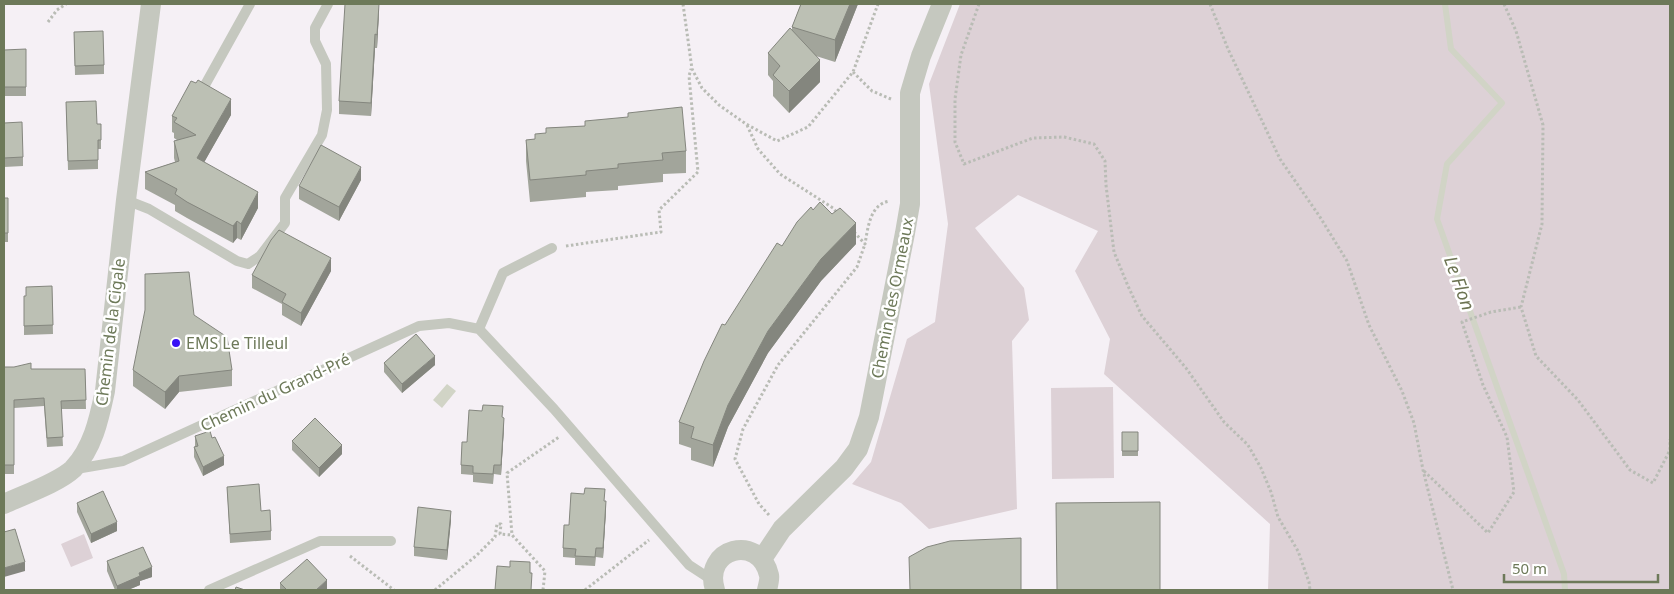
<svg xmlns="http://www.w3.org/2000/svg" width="1674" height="594" font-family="'Noto Sans',sans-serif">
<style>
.green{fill:#ddd1d6}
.water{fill:#d1d4c6}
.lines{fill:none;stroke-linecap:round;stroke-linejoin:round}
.stream{stroke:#d1d4c6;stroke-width:6}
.path{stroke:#b9bcb5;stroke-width:3;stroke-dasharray:2.5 2.5;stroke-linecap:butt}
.service{stroke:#c5c8bf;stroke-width:10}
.minor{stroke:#c5c8bf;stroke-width:20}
.wall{fill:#a2a59b}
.shaded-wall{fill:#84867e}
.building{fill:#bcc0b4;stroke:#84867e}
.poi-dot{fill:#3811f5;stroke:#fff;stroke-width:2}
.labels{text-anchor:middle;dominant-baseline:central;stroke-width:5;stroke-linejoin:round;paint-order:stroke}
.street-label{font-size:16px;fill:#6d7959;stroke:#fff}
.poi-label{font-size:16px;fill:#6d7959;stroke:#fff;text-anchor:start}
.water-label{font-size:18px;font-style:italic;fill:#6d7453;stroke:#fff}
</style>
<rect width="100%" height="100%" fill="#f5f0f5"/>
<path class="green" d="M 960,4 L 1670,4 L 1670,590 L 1268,590 L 1270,524 L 1104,374 L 1110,339 L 1075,271 L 1098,231 L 1018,195 L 975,228 L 1024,288 L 1029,320 L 1012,341 L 1017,509 L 929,529 L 901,503 L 852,484 L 871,462 L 907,339 L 935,322 L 948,224 L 929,84 Z
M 1113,387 L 1114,478 L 1052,479 L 1051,388 Z
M 84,534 L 93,558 L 71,567 L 61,544 Z"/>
<path class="water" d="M 447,384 L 456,391 L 442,408 L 433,400 Z"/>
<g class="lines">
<path class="stream" d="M 1445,4 L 1451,49 L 1502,103 L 1447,164 L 1437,219 L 1564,574 L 1565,590"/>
<path class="path" d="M 683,4 L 692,69 L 702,88 L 719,105 L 746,124 L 777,141 L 808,127 L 853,72 L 878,4
M 979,4 L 961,55 L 955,99 L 955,142 L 964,164 L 1033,138 L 1064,137 L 1094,144 L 1105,161 L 1106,185 L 1114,252 L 1128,286 L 1142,316 L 1186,368 L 1224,422 L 1248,445 L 1261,468 L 1271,492 L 1278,517 L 1298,551 L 1309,582 L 1310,590
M 1210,4 L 1228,49 L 1280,159 L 1320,217 L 1347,261 L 1369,325 L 1402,391 L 1414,423 L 1423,470 L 1453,590
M 1504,4 L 1516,31 L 1543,125 L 1542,224 L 1521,307 L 1536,356 L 1578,400 L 1630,470 L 1653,483 L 1670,450 L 1670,439
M 48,22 L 57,10 L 66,4
M 853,72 L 872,91 L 891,99
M 747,125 L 758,149 L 780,174 L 833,208 L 838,214
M 854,232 L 865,244 C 868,227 870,204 890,201
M 566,246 L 661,232 L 659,210 L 698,172 L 689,76 L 691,69
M 1424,471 L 1488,533 L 1514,492 L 1507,437 L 1483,385 L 1462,322 L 1491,312 L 1521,307
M 769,515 L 759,504 L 735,459 L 743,429 L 778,365 L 857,267 L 865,244
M 350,556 L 394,590
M 435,590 L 477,555 L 495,537 L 497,524 L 501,524 L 500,534 L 512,535
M 543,590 L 545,571 L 512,535 L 507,473 L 559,437
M 585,590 L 649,540"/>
<path class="service" d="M 205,85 L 250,4
M 126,200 L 149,209 L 237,261 L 248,264 L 260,256 L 285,223 L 285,198 L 322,135 L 327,110 L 326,64 L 315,41 L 315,28 L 328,4
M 479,329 L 503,273 L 552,248
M 76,469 L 123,461 L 419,326 L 449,323 L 479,329 L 554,409 L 689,565 L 712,580
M 209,590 L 320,541 L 391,541"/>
<path class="minor" d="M 4,504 C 23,495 58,483 73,469 C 93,448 99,419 105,391 L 126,200 L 151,4
M 762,559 L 782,529 L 844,468 L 858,449 L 869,417 L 905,233 L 910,204 L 910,93 L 921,56 L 942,4
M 715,590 C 702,548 759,533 769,575 C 770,579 768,586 767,590"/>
</g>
<path class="wall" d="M 801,4 L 858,4 L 835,62 L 816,56 L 820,82 L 789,113 L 773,96 L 773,81 L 768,75 L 768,53 L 792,30 L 792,27 Z
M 379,12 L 377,48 L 375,48 L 371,116 L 339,114 L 339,101 Z
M 74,32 L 104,65 L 104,74 L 75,75 Z
M 26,49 L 26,96 L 4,96 L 4,52 Z
M 66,102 L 97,124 L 101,124 L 101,149 L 98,149 L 98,169 L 68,170 Z
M 231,115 L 204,162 L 258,208 L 241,240 L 237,238 L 233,243 L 187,218 L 175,211 L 175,205 L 145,189 L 145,172 L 175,162 L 174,158 L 174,141 L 177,140 L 174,138 L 174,133 L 172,132 L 172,116 Z
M 585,121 L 686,151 L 686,173 L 663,174 L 663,182 L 618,186 L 618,190 L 586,192 L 586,197 L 530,202 L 526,161 L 526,140 L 535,139 L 546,133 L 546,128 L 585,126 Z
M 4,123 L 23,157 L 23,166 L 4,167 Z
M 361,180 L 339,221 L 299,199 L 299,186 Z
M 4,198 L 8,198 L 8,242 L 4,242 Z
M 813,210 L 856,244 L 821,281 L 768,353 L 728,427 L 713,467 L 691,460 L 691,448 L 679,444 L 679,422 L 725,325 L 782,246 Z
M 331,271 L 301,326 L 282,315 L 282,304 L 252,288 L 252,275 Z
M 52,286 L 53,334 L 24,335 L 24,296 L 26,296 Z
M 194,315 L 232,370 L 232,386 L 179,392 L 165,409 L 133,386 L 133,370 Z
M 384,363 L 435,365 L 402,393 L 384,372 Z
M 4,367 L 31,369 L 85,369 L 86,409 L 61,409 L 63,446 L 47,447 L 44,406 L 14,408 L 14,474 L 4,474 Z
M 502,418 L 504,427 L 501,475 L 494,474 L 493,484 L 473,482 L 473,475 L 461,474 L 461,465 L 467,442 Z
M 1122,432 L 1138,432 L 1138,456 L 1122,456 Z
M 195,436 L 212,438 L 224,465 L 203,476 L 194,457 L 194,447 L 195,447 Z
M 292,441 L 342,454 L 319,477 L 292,450 Z
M 227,487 L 261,511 L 271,531 L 271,540 L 230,543 Z
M 605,501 L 606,510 L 603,558 L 596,557 L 595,566 L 575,565 L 575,558 L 563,557 L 563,548 L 569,525 Z
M 77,503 L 117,531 L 91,543 L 77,512 Z
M 451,520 L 447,560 L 414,556 L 414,547 Z
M 107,561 L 152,577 L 140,581 L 140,585 L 128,590 L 115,590 L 107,571 Z
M 280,583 L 327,590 L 280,590 Z"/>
<path class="shaded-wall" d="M 379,4 L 379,12 L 377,48 L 377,35 Z
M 850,4 L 858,4 L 835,62 L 835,40 Z
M 375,34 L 375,48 L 371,116 L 371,103 Z
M 820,60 L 820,82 L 789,113 L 789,91 Z
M 231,99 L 231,115 L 197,175 L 197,158 Z
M 361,167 L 361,180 L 339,221 L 339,207 Z
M 258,192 L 258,208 L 241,240 L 241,224 Z
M 237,221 L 237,238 L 233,243 L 233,226 Z
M 856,223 L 856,244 L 821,281 L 768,353 L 728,427 L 713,467 L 713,445 L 728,405 L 768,331 L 821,259 Z
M 331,258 L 331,271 L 301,326 L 301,313 Z
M 435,356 L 435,365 L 402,393 L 402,384 Z
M 179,376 L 179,392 L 165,409 L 165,392 Z
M 504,418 L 504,427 L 501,475 L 501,465 Z
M 342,445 L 342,454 L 319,477 L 319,468 Z
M 224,456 L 224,465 L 203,476 L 203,467 Z
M 606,501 L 606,510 L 603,558 L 603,548 Z
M 451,511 L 451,520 L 447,560 L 447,550 Z
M 117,522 L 117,531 L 91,543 L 91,534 Z
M 25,562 L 25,571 L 4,577 L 4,568 Z
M 152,567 L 152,577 L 140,581 L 140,585 L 128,590 L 117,590 L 117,586 L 139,573 Z
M 327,580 L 327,590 L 316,590 Z"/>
<path class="building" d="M 345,4 L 379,4 L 377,35 L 375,34 L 371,103 L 339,101 Z
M 801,4 L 850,4 L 835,40 L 792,27 Z
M 790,28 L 820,60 L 789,91 L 773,75 L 780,66 L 768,53 Z
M 103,31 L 104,65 L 75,66 L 74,32 Z
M 26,49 L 26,87 L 4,87 L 4,50 Z
M 198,80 L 231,99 L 197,158 L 258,192 L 241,224 L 237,221 L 233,226 L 187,202 L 175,194 L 177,189 L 145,172 L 179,161 L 174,141 L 196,135 L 174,122 L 177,118 L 172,116 L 191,81 L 196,83 Z
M 96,101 L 97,124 L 101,124 L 101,140 L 98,140 L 98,160 L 68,161 L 66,102 Z
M 682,107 L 686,151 L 662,153 L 663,160 L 618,164 L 618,168 L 586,171 L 586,175 L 530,180 L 526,140 L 535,139 L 535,134 L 546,133 L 546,128 L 585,126 L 585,121 L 628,117 L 628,113 Z
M 22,122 L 23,157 L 4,158 L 4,123 Z
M 321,145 L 361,167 L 339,207 L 299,186 Z
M 4,198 L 8,198 L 8,233 L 4,233 Z
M 820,202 L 832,214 L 840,208 L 856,223 L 821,259 L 768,331 L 728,405 L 713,445 L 691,438 L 694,427 L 679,422 L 704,361 L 722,324 L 725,325 L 777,243 L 782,246 L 797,222 L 811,207 L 813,210 Z
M 279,230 L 331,258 L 301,313 L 282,302 L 286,294 L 252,275 L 271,240 Z
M 189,272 L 194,315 L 227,337 L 232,370 L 179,376 L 165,392 L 133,370 L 145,310 L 145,274 Z
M 52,286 L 53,325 L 24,326 L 24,296 L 26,296 L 26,287 Z
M 416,334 L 435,356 L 402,384 L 384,363 Z
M 31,363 L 31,369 L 85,369 L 86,400 L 61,401 L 63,437 L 47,438 L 44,398 L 14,400 L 14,465 L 4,465 L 4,367 L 14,367 Z
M 483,405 L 503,406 L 502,417 L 504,418 L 501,465 L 494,465 L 493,474 L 473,473 L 473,466 L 461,465 L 462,442 L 467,442 L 469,410 L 482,411 Z
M 315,418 L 342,445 L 319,468 L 292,441 Z
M 210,431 L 212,438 L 215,437 L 224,456 L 203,467 L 194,447 L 198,446 L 195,436 Z
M 1122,432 L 1138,432 L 1138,451 L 1122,451 Z
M 259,484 L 261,511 L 270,510 L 271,531 L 230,534 L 227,487 Z
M 585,488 L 605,489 L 604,501 L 606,501 L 603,548 L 596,548 L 595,557 L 575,556 L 576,549 L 563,548 L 564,525 L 569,525 L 571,493 L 584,494 Z
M 103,491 L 117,522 L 91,534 L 77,503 Z
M 1160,502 L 1160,590 L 1057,590 L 1056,503 Z
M 418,507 L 451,511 L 447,550 L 414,547 Z
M 15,529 L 25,562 L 4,568 L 4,532 Z
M 1021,538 L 1021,590 L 910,590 L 909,557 L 927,547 L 950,541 Z
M 143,547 L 152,567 L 139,573 L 140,576 L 117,586 L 107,561 Z
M 307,559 L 327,580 L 316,590 L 287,590 L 280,583 Z
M 510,561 L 530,562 L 530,573 L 532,573 L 531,590 L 495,590 L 497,566 L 510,567 Z
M 236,587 L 245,590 L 235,590 Z"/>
<circle class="poi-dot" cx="176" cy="343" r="5"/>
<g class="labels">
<g class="street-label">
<text transform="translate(892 298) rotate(-79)">Chemin des Ormeaux</text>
<text transform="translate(110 332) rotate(-83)">Chemin de la Cigale</text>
<text transform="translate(275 392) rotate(-25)">Chemin du Grand-Pré</text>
</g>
<g class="poi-label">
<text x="186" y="343">EMS Le Tilleul</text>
</g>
<g class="water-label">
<text transform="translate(1460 283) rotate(70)">Le Flon</text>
</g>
</g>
<rect width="1674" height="594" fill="none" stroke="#6d7959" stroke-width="10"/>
<path d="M1504 574v8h154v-8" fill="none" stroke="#6d7959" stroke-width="2.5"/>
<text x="1512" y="574" font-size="15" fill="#6d7959" stroke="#ffffff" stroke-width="4" paint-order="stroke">50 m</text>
</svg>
